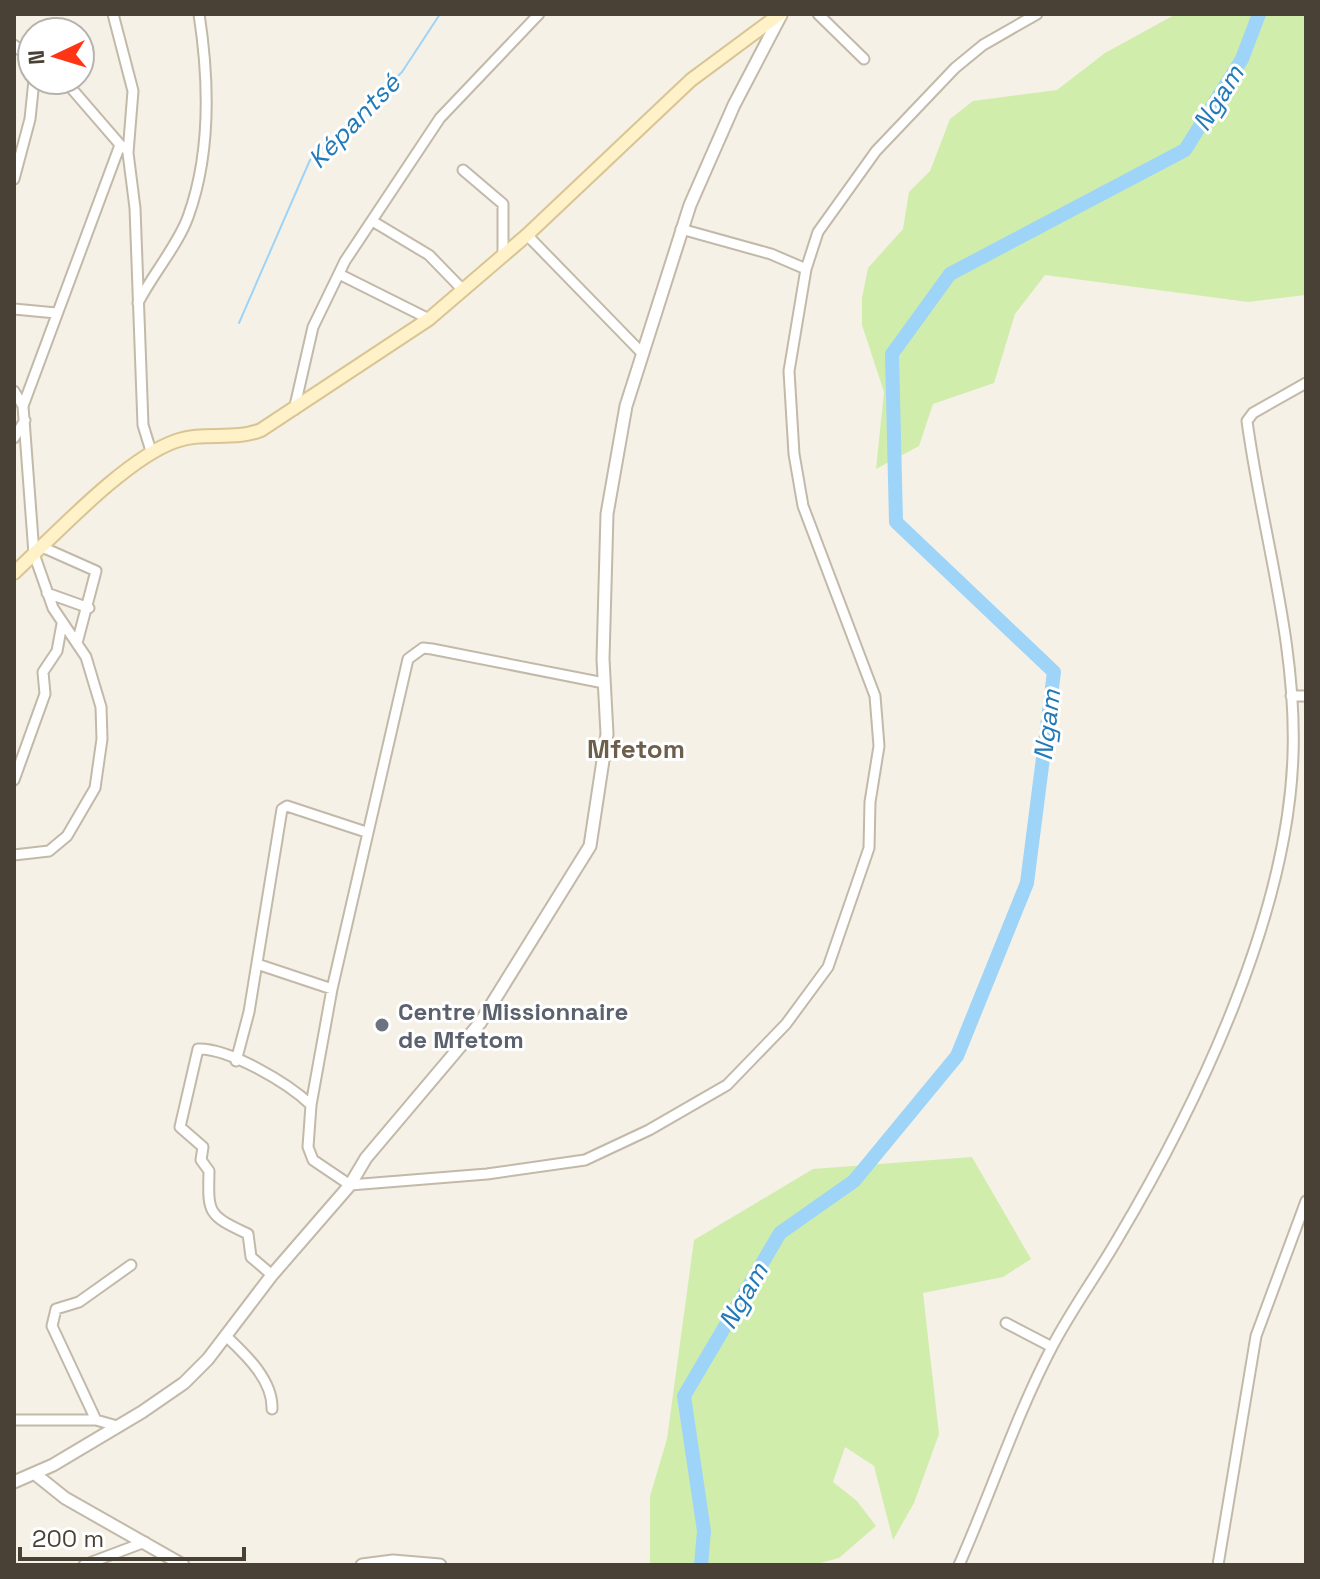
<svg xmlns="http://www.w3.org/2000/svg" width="1320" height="1579" font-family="'Space Grotesk',sans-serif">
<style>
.green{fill:#d1edac}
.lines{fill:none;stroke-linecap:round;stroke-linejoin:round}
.stream{stroke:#9ed4f8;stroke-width:2}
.river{stroke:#9ed4f8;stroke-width:14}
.minor-casing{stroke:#c2b9a9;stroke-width:13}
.tertiary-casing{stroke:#c2b9a9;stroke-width:15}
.secondary-casing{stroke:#d9c593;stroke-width:16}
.minor{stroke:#fff;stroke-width:9}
.tertiary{stroke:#fff;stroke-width:11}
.secondary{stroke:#fff1c8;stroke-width:12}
.worship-dot{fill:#6b7280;stroke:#fff;stroke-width:3}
.labels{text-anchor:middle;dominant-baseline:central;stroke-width:6;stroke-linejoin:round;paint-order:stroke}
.worship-label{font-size:24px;font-weight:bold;fill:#5b616d;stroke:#fff;text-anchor:start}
.water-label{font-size:26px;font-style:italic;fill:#227ab8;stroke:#fff}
.neighbourhood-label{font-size:26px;font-weight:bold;fill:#6d5f4b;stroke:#fff}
</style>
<rect width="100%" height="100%" fill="#f5f1e7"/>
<path class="green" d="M 1176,14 L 1306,14 L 1306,295 L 1248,302 L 1045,275 L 1015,314 L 994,383 L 933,404 L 919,446 L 876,469 L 884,392 L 862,325 L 862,298 L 868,268 L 903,229 L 909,192 L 930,171 L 950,119 L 973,101 L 1057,90 L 1105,53 Z
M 972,1157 L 1031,1259 L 1003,1277 L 923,1293 L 939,1434 L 914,1503 L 893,1540 L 874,1466 L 845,1447 L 833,1482 L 857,1501 L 876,1526 L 839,1558 L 813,1565 L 650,1565 L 650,1496 L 667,1439 L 694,1240 L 813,1169 Z"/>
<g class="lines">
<path class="stream" d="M 239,323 L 310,160 L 402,72 L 440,14"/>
<path class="river" d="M 701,1565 L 704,1531 L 684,1396 L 780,1233 L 854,1181 L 957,1056 L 1027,883 L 1054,672 L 896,522 L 892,354 L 950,274 L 1185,150 L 1242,59 L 1259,14"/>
<defs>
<path id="minor" d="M 113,14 L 133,91 L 128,153 L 135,208 L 143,425 L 151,451
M 818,14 L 864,59
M 14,45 L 32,60
M 59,80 L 72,89 L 123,148
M 463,170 L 503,204 L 503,256
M 14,179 L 30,119 L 34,80
M 374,222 L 429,255 L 463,290
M 681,229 L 771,254 L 806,269
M 527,235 L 641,352
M 339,274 L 429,319
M 138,303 C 152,275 178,245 188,217 C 211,154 209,79 199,14
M 14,309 L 56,313
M 14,391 L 23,406
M 294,410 L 313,327 L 345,261 L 440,118 L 539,14
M 14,438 L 25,420
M 42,547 L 96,571 L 77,643
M 47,593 L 89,608
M 604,683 L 432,649 L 423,648 L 408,659 L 332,989 L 311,1105 L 308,1147 L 313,1160 L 350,1185 L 487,1174 L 585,1160 L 649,1130 L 727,1085 L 786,1024 L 828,967 L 869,848 L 870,802 L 879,746 L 875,696 L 803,506 L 794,454 L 789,371 L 806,269 L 818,232 L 876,151 L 955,68 L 983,45 L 1037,14
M 1291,696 L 1306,696
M 14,780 L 45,694 L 43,672 L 57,651 L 62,624
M 14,855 L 49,851 L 67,836 L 95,788 L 102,739 L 101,707 L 86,657 L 53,608 L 34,554 L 23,406 L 120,145
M 257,964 L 332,989
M 236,1061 L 249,1012 L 282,809 L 287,806 L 366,832
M 272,1275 L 251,1257 L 248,1234 C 207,1215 208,1213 209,1171 L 201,1160 L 203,1147 L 180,1127 L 198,1049 C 229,1048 288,1083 311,1105
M 1006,1323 L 1052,1347
M 227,1337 C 246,1355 273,1380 272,1409
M 14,1420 L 96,1420 L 117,1426
M 96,1420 L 52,1326 L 56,1309 L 79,1302 L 131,1265
M 84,1565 L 145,1542
M 959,1565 C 991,1493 1016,1415 1053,1345 C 1072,1309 1096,1276 1117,1240 C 1198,1104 1288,915 1293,755 C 1297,642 1262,532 1247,421 L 1253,413 L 1306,383
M 1218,1565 L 1256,1336 L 1306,1201"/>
<path id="tertiary" d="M 35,1474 L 65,1498 L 183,1565
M 14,1482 L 53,1465 L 142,1412 L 184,1383 L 208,1359 L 272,1275 L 350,1185 L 366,1158 L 480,1023 L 590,846 L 607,734 L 603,659 L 607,514 L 626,406 L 690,205 L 734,105 L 781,15
M 362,1565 L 393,1561 L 440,1565"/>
<path id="secondary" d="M 14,573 C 55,535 126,458 176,441 C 203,431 234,441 261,430 L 429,319 L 527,235 L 691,80 L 780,14"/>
</defs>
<use href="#minor" class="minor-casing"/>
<use href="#tertiary" class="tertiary-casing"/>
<use href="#secondary" class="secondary-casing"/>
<use href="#minor" class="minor"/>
<use href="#tertiary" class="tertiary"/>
<use href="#secondary" class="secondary"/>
</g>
<circle class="worship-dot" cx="382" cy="1025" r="8"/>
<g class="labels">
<g class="worship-label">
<text x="398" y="1011">Centre Missionnaire<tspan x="398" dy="28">de Mfetom</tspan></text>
</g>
<g class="water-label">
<text transform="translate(1218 98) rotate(-58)">Ngam</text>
<text transform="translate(354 121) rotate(-46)">Képantsé</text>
<text transform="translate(1047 725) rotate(-83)">Ngam</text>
<text transform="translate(743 1296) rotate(-60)">Ngam</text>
</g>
<g class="neighbourhood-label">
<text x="636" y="749">Mfetom</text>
</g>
</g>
<rect width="1320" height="1579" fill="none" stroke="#494135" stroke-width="32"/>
<g transform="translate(56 56) rotate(266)"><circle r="38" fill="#ffffff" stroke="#b6b3ae" stroke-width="2"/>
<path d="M0-6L14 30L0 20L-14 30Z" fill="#ff3515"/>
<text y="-12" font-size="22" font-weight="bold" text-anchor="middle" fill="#494135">N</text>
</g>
<path d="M20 1547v12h224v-12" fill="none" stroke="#494135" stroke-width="4"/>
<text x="32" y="1547" font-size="24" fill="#494135" stroke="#ffffff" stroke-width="6" paint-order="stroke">200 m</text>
</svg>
